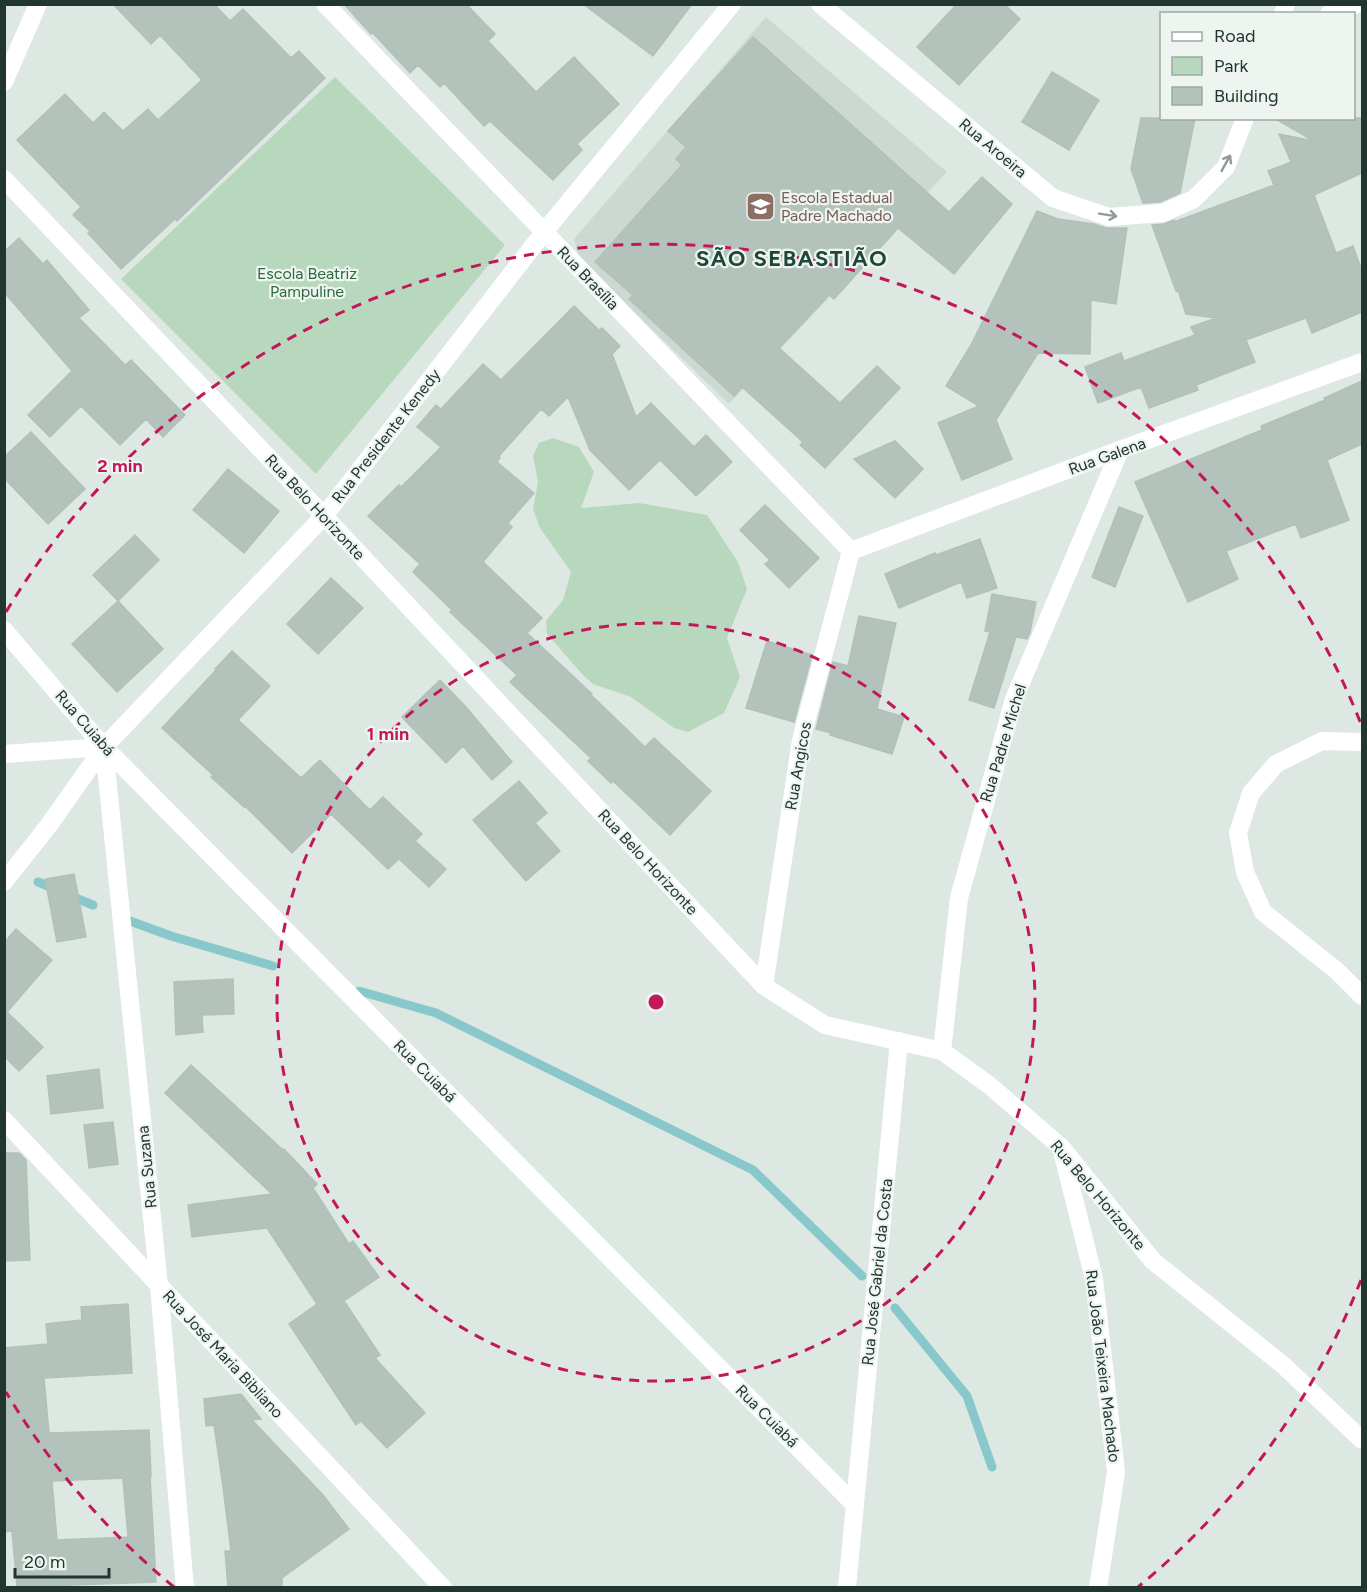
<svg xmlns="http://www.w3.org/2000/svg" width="1367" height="1592" font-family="Figtree,sans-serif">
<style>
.built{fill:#ccd8d1}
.green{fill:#b8d8bd}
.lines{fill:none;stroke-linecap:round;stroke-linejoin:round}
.stream{stroke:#89c8ca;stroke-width:9}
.building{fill:#b3c3bb;stroke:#b1c1b9;stroke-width:1.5;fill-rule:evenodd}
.minor{stroke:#fff;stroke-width:18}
.oneway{stroke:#909a96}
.ring{fill:none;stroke:#c2185b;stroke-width:3;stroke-dasharray:10 8}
.labels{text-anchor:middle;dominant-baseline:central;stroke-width:4.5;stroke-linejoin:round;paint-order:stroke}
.street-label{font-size:16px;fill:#21362e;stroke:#eef5f1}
.education-label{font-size:16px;fill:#785e54;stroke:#eef5f1;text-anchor:start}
.park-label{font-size:16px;fill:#2e6a3f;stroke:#eef5f1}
.district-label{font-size:22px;font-weight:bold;letter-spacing:1.5px;fill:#1e4738;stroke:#eef5f1}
.centre{fill:#c2185b;stroke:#eef5f1;stroke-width:3}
.ring-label{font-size:18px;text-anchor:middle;font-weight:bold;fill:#c2185b;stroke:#eef5f1;stroke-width:4.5;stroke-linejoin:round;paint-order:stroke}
</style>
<rect width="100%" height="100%" fill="#dee8e2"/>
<path class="built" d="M 766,17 L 947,172 L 729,404 L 579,258 L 574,239 Z"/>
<path class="green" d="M 335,77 L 505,245 L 316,474 L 121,279 Z
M 553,438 L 579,447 L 594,472 L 581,508 L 639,503 L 707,515 L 738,562 L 747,589 L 727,638 L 740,677 L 724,713 L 688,732 L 674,728 L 631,697 L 593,684 L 582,674 L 547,634 L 546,621 L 563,600 L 571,572 L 540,528 L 533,509 L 538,482 L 533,456 L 539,443 Z"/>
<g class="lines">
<path class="stream" d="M 38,882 L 55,889
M 68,895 L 93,905
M 130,921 L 171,936 L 273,966
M 359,991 L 436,1013 L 753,1170 L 862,1276
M 895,1308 L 967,1396 L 992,1467"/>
</g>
<path class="building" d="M 113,4 L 214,4 L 230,21 L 243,9 L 291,58 L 299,51 L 325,78 L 177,221 L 175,219 L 121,269 L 88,233 L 90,231 L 73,215 L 81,207 L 17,140 L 65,94 L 93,123 L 104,112 L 123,131 L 148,109 L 158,120 L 202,80 L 160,35 L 151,44 Z
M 344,4 L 466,4 L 495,34 L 488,41 L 536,92 L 574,57 L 619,104 L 577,144 L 582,150 L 553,180 L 490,121 L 484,126 L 444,83 L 440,87 L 418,65 L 410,73 L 373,33 L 371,34 Z
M 583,4 L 692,4 L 653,56 Z
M 957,4 L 1004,4 L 1020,19 L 959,85 L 917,47 Z
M 753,37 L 949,212 L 982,177 L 1012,204 L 954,274 L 898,228 L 834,299 L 829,295 L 779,348 L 840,403 L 877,366 L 900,388 L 825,468 L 800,445 L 803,442 L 742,387 L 734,396 L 629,299 L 633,295 L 595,262 L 682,165 L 676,159 L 686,147 L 668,131 Z
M 1052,72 L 1099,100 L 1069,150 L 1022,122 Z
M 1141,118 L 1195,118 L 1180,193 L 1160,202 L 1143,203 L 1131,169 Z
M 1274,118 L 1362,118 L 1362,173 L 1314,195 L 1336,253 L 1353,246 L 1362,271 L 1362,312 L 1312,333 L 1306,318 L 1246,340 L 1255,362 L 1196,385 L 1198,390 L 1149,408 L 1141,387 L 1098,403 L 1085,367 L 1121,353 L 1124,361 L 1195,335 L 1191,327 L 1216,318 L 1186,314 L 1178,290 L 1176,291 L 1152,225 L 1164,224 L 1174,220 L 1174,222 L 1274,185 L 1268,171 L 1291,162 L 1279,134 L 1314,141 Z
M 1037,211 L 1058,219 L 1094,224 L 1106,228 L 1127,228 L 1116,304 L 1091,300 L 1090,354 L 1038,353 L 996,420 L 1012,459 L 962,480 L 938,423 L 979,406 L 946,386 L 971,345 Z
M 19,238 L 43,264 L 47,260 L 89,310 L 79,318 L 125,365 L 131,360 L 185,415 L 163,437 L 146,419 L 120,445 L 81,406 L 50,437 L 28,415 L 72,371 L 4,292 L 4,252 Z
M 574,306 L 599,330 L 602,328 L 620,346 L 612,354 L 636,417 L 651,403 L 694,447 L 706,435 L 732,462 L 696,496 L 660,460 L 629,490 L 590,450 L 568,397 L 549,416 L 541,409 L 499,456 L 500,458 L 497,462 L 534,493 L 508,523 L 512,527 L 483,562 L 542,618 L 527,633 L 592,694 L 591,695 L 645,747 L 654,738 L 711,791 L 670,835 L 613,781 L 611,783 L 588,761 L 591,758 L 510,682 L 517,675 L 450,612 L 452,610 L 413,572 L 420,564 L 368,516 L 399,485 L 401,487 L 441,447 L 417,427 L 436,405 L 441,409 L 483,364 L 501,380 Z
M 1362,381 L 1362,444 L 1327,460 L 1349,520 L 1301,538 L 1296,524 L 1226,551 L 1238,579 L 1188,602 L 1135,482 L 1262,430 L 1261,426 L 1325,400 L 1324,398 Z
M 31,432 L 85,489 L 48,524 L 4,478 L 4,457 Z
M 895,441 L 923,469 L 895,498 L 854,459 Z
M 228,469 L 279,511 L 244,553 L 193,510 Z
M 765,505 L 819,558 L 789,588 L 765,564 L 770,560 L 740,530 Z
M 1119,507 L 1143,516 L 1115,587 L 1092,577 Z
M 135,535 L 159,560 L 118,601 L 93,575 Z
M 980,539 L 997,588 L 967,598 L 961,582 L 899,608 L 885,574 L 935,553 L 936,555 Z
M 331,578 L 363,608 L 318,654 L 287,624 Z
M 992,594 L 1036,602 L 1030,632 L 1027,639 L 1016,637 L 994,708 L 969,700 L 990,632 L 985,631 Z
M 118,601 L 163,649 L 117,692 L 72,644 Z
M 859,616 L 896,623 L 877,709 L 904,717 L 892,754 L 830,735 L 831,733 L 816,729 L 833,662 L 848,666 Z
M 767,641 L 812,655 L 794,722 L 746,708 Z
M 232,651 L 270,686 L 238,720 L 301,778 L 320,760 L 370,810 L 383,797 L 422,834 L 415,841 L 446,869 L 429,887 L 399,859 L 388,869 L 331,814 L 292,853 L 245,806 L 244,807 L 211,777 L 213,775 L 162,728 L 216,670 L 215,669 Z
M 440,680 L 466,707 L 512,762 L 492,780 L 463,746 L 446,763 L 402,717 Z
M 519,781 L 547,813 L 535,823 L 560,851 L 526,881 L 473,820 Z
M 74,874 L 86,937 L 57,942 L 45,879 Z
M 16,929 L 52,960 L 7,1012 L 43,1047 L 19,1071 L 4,1056 L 4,943 Z
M 233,979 L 234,1014 L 202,1015 L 203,1032 L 176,1035 L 174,982 Z
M 191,1065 L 283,1150 L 284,1149 L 317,1184 L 313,1188 L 349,1244 L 353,1241 L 379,1277 L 344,1301 L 380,1355 L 375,1358 L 425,1413 L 387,1448 L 361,1421 L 356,1425 L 289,1324 L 317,1304 L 267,1228 L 192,1237 L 188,1205 L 272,1194 L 165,1093 Z
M 99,1069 L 103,1108 L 51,1114 L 47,1076 Z
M 113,1122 L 118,1164 L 89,1168 L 84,1125 Z
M 4,1153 L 19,1153 L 26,1160 L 30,1260 L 4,1261 Z
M 128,1304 L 132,1373 L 44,1378 L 49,1433 L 149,1430 L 151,1476 L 150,1476 L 156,1582 L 17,1587 L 12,1531 L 4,1532 L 4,1348 L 48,1344 L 46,1324 L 82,1320 L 81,1307 ZM 123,1478 L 128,1537 L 57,1540 L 52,1481 Z
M 241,1394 L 261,1419 L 252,1420 L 323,1495 L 349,1529 L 282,1578 L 282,1587 L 228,1587 L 225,1551 L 231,1551 L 223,1487 L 214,1425 L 206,1426 L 204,1399 Z"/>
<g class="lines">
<path class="minor" d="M 325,4 L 851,551
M 820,4 L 1053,198 L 1109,217 L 1163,213 L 1194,199 L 1226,167 L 1245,118
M 1283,14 L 1286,4
M 1329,14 L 1357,4
M 4,82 L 38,4
M 4,179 L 324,516 L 764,986 L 825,1025 L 942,1051 L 989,1085 L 1061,1147 L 1153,1261 L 1283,1365 L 1362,1440
M 851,551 L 1120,450 L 1362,362
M 4,630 L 104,747 L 854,1504
M 1362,742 L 1322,741 L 1276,764 L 1251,793 L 1238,833 L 1245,872 L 1263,912 L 1337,971 L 1362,996
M 4,754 L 104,747 L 159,1286 L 185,1588
M 4,882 L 49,825 L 104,747 L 324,516 L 544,232 L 732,4
M 764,986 L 801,740 L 851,551
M 942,1051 L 959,898 L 1014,699 L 1120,450
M 4,1120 L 443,1588
M 1063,1155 L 1094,1279 L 1116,1472 L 1098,1588
M 847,1588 L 899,1041"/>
</g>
<defs><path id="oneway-shaft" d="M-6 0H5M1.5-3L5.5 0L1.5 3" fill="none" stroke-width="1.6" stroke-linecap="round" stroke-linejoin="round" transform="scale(1.5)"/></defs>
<g class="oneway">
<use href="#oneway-shaft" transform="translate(1226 163) rotate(-61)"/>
<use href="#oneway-shaft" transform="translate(1108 215) rotate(9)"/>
</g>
<g class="ring">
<circle cx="656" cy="1002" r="379"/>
<path d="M1361 1280A758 758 0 0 1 1138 1587M174 1587A758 758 0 0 1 6 1392M6 612A758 758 0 0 1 1361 724"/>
</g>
<defs>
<symbol id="school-square" viewBox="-11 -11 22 22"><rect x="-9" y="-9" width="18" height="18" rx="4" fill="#8d6e63" stroke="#eef5f1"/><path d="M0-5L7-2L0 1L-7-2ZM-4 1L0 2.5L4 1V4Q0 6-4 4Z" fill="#fff"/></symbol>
</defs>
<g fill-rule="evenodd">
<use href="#school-square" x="744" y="190" width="33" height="33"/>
</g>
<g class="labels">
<g class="street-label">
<text transform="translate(993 148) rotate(40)">Rua Aroeira</text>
<text transform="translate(588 278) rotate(46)">Rua Brasília</text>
<text transform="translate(386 436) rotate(-52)">Rua Presidente Kenedy</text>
<text transform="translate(1107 456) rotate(-20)">Rua Galena</text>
<text transform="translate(315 507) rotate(47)">Rua Belo Horizonte</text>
<text transform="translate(85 723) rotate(49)">Rua Cuiabá</text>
<text transform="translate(1003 743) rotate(-73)">Rua Padre Michel</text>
<text transform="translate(798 766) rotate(-80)">Rua Angicos</text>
<text transform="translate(648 862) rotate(47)">Rua Belo Horizonte</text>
<text transform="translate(425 1071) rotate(45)">Rua Cuiabá</text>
<text transform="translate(147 1167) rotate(-96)">Rua Suzana</text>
<text transform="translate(1098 1195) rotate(50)">Rua Belo Horizonte</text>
<text transform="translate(877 1272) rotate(-84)">Rua José Gabriel da Costa</text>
<text transform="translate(223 1354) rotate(47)">Rua José Maria Bibliano</text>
<text transform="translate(1103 1366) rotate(83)">Rua João Teixeira Machado</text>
<text transform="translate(767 1416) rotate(45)">Rua Cuiabá</text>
</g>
<g class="education-label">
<text x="781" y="197">Escola Estadual<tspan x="781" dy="18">Padre Machado</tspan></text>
</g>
<g class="park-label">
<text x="307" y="273">Escola Beatriz<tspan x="307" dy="18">Pampuline</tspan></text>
</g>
<g class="district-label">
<text x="792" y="258">SÃO SEBASTIÃO</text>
</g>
</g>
<circle cx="656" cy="1002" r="9" class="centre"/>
<g class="ring-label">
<text x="120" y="472">2 min</text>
<text x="388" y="740">1 min</text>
</g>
<rect width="1367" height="1592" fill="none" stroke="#21362e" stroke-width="12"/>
<rect x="1160" y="12" width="195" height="108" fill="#eef5f1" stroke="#9ca9a3" stroke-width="1.5"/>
<rect x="1172" y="32" width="30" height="9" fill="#ffffff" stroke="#9ca9a3" stroke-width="1.5"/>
<text x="1214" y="42" font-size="18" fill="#21362e">Road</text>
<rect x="1172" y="57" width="30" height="18" fill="#b8d8bd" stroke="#9ca9a3" stroke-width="1.5"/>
<text x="1214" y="72" font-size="18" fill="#21362e">Park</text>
<rect x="1172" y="87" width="30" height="18" fill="#b3c3bb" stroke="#9ca9a3" stroke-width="1.5"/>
<text x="1214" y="102" font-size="18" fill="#21362e">Building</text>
<path d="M15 1568v9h94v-9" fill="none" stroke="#21362e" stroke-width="3"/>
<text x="24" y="1568" font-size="18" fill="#21362e" stroke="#eef5f1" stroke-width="4.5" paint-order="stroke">20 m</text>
</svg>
